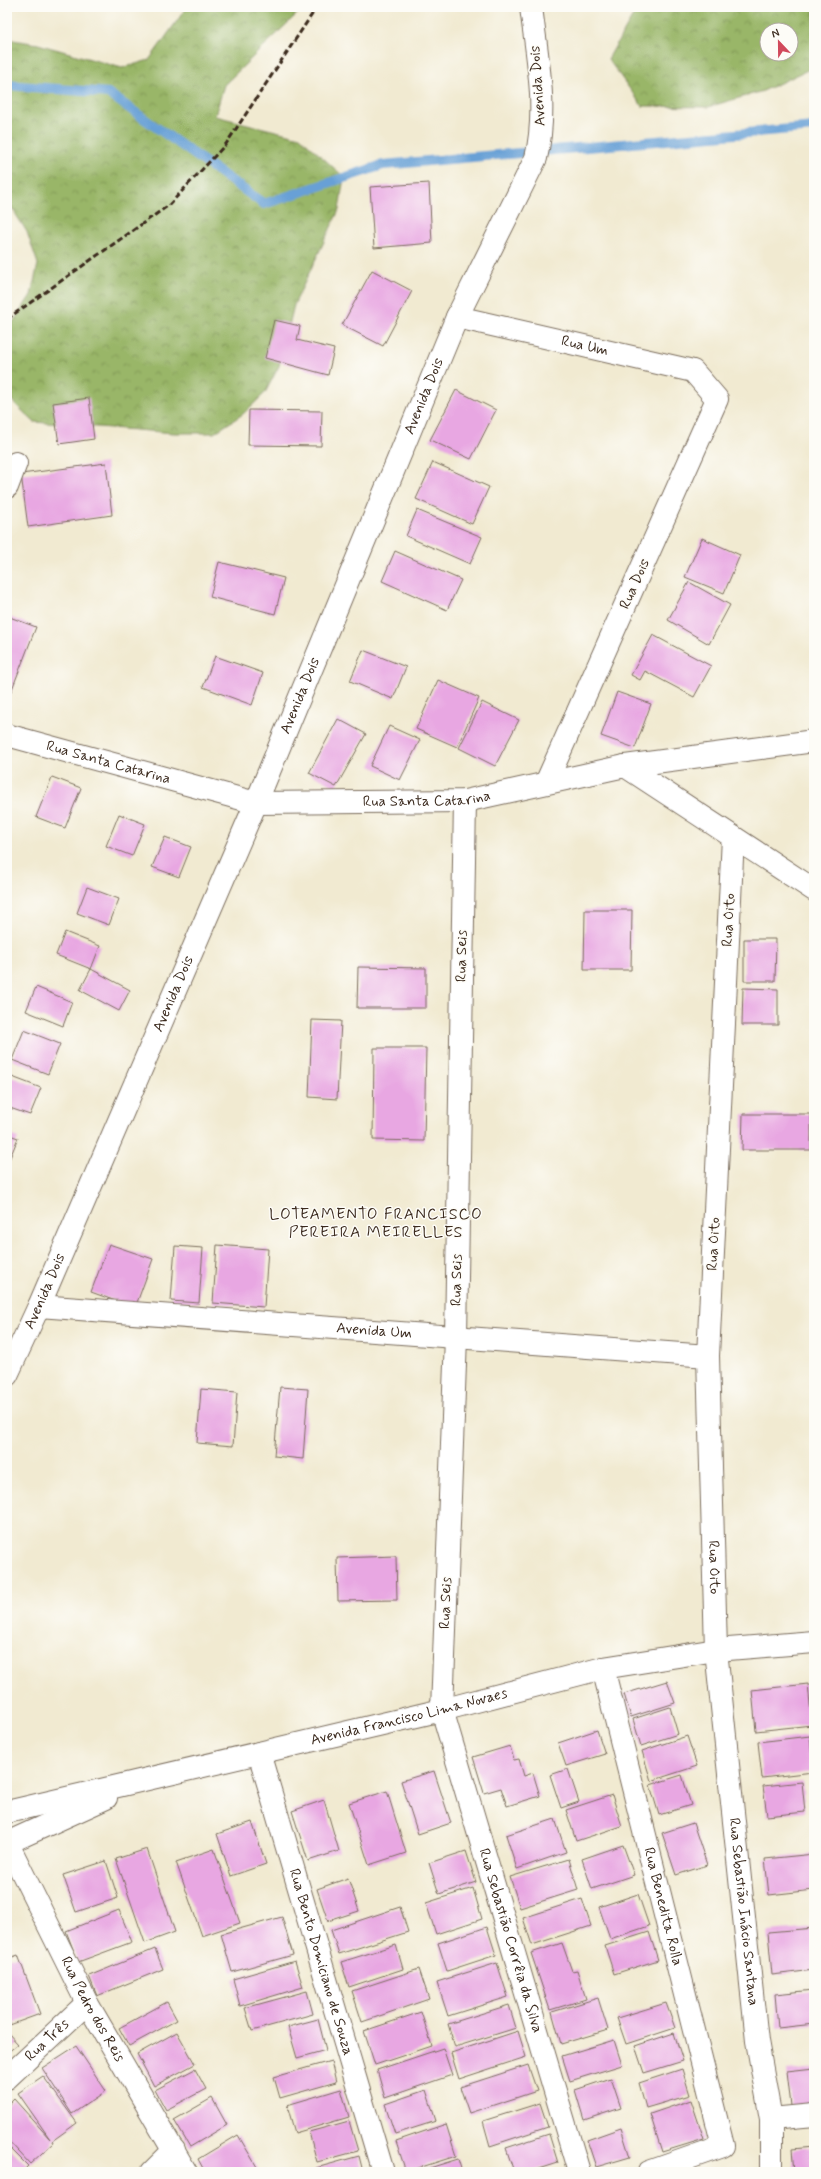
<svg xmlns="http://www.w3.org/2000/svg" width="821" height="2179" font-family="Mynerve,sans-serif">
<style>
.forest{fill:url(#forest-crowns);stroke:#6a7043;fill-rule:evenodd}
.lines{fill:none;stroke-linecap:round;stroke-linejoin:round}
.stream{stroke:#67a0d6;stroke-width:10}
.building{fill:#e8a7e2}
.minor-casing{stroke:#7b6d5d;stroke-width:24}
.minor{stroke:#fff;stroke-width:22}
.rail{stroke:#3b2a1e;stroke-width:3;stroke-dasharray:6 3;stroke-linecap:butt}
.labels{text-anchor:middle;dominant-baseline:central;stroke-width:3;stroke-linejoin:round;paint-order:stroke}
.street-label{font-size:15px;fill:#3b2a1e;stroke:#fdfcf7}
.neighbourhood-label{font-size:16px;letter-spacing:1px;fill:#3b2a1e;stroke:#fdfcf7}
</style>
<defs>
<pattern id="forest-crowns" width="20" height="18" patternUnits="userSpaceOnUse"><rect width="20" height="18" fill="#99b668"/><path d="M2 6a3 3 0 1 1 6 0M12 15a3 3 0 1 1 6 0" fill="none" stroke="#7e9455"/></pattern>
</defs>
<rect width="100%" height="100%" fill="#fdfcf7"/>
<filter id="ink" filterUnits="userSpaceOnUse"><feTurbulence type="fractalNoise" baseFrequency=".025" numOctaves="2"/><feDisplacementMap in="SourceGraphic" scale="8" xChannelSelector="R" yChannelSelector="G"/><feConvolveMatrix kernelMatrix="1 2 1 2 8 2 1 2 1" color-interpolation-filters="sRGB"/></filter>
<filter id="wash" filterUnits="userSpaceOnUse"><feTurbulence type="fractalNoise" baseFrequency=".012" numOctaves="4" result="noise"/><feDisplacementMap in="SourceGraphic" scale="16" xChannelSelector="R" yChannelSelector="G"/><feGaussianBlur stdDeviation="0.9" result="paint"/><feColorMatrix in="noise" values="0 0 0 0 0 0 0 0 0 0 0 0 0 0 0 0 0 1.4 0 .05"/><feComposite in="paint" operator="in"/></filter>
<g filter="url(#wash)">
<rect width="100%" height="100%" fill="#f1ead1"/>
<path class="forest" d="M 187,7 L 298,7 L 299,12 L 224,85 L 215,116 L 300,137 L 344,177 L 339,210 L 294,305 L 279,366 L 265,393 L 243,414 L 214,433 L 174,433 L 34,422 L 12,401 L 7,374 L 7,331 L 31,295 L 38,264 L 27,232 L 10,205 L 7,204 L 7,39 L 38,44 L 122,68 L 149,60 Z
M 638,7 L 814,7 L 814,62 L 812,68 L 763,91 L 708,107 L 642,106 L 608,59 ZM 767,30 L 791,30 L 791,54 L 767,54 Z"/>
<g class="lines">
<path class="stream" d="M 7,85 L 108,93 L 264,204 L 383,165 L 814,127"/>
</g>
<g id="blocks">
<path class="building" d="M 429,183 L 432,243 L 374,248 L 370,187 Z
M 372,270 L 412,291 L 383,346 L 342,325 Z
M 274,320 L 300,326 L 297,340 L 334,349 L 328,375 L 265,358 Z
M 456,390 L 496,410 L 471,459 L 430,440 Z
M 89,398 L 94,439 L 59,444 L 53,403 Z
M 249,410 L 322,411 L 321,446 L 248,445 Z
M 433,462 L 489,487 L 472,524 L 416,499 Z
M 106,463 L 112,515 L 28,527 L 21,474 Z
M 417,510 L 482,537 L 470,564 L 406,536 Z
M 702,538 L 740,555 L 724,593 L 685,577 Z
M 395,551 L 461,580 L 447,610 L 382,581 Z
M 219,562 L 284,578 L 275,614 L 210,597 Z
M 689,582 L 730,605 L 709,644 L 668,620 Z
M 7,616 L 36,627 L 9,697 L 7,697 Z
M 653,635 L 711,666 L 694,697 L 645,671 L 640,680 L 631,675 Z
M 363,650 L 406,667 L 393,699 L 350,681 Z
M 215,656 L 263,673 L 252,705 L 203,687 Z
M 438,680 L 479,698 L 457,747 L 416,729 Z
M 617,692 L 651,704 L 635,748 L 601,736 Z
M 482,702 L 519,720 L 495,766 L 459,748 Z
M 338,719 L 366,734 L 336,787 L 309,773 Z
M 389,726 L 420,740 L 400,780 L 370,766 Z
M 52,777 L 81,788 L 65,828 L 36,817 Z
M 119,814 L 145,824 L 132,856 L 106,846 Z
M 165,837 L 191,847 L 179,877 L 152,867 Z
M 87,887 L 119,899 L 109,925 L 77,913 Z
M 585,910 L 632,910 L 631,970 L 584,970 Z
M 65,932 L 100,946 L 91,969 L 56,955 Z
M 744,939 L 776,939 L 775,981 L 744,981 Z
M 358,967 L 426,968 L 426,1008 L 357,1008 Z
M 91,969 L 130,990 L 119,1011 L 80,990 Z
M 36,987 L 72,1002 L 63,1026 L 26,1011 Z
M 743,988 L 778,989 L 778,1025 L 742,1025 Z
M 312,1020 L 341,1021 L 337,1099 L 309,1097 Z
M 24,1030 L 60,1044 L 48,1074 L 12,1060 Z
M 374,1048 L 426,1048 L 424,1141 L 373,1140 Z
M 7,1075 L 41,1088 L 30,1115 L 7,1107 Z
M 743,1114 L 811,1114 L 811,1150 L 742,1150 Z
M 7,1134 L 18,1138 L 7,1165 Z
M 109,1244 L 153,1259 L 135,1308 L 91,1292 Z
M 217,1245 L 268,1249 L 264,1307 L 213,1303 Z
M 175,1246 L 203,1248 L 199,1303 L 171,1301 Z
M 280,1387 L 308,1389 L 303,1459 L 274,1456 Z
M 201,1389 L 237,1392 L 233,1446 L 197,1443 Z
M 396,1556 L 397,1600 L 338,1601 L 337,1558 Z
M 667,1681 L 675,1703 L 631,1717 L 624,1694 Z
M 808,1684 L 812,1725 L 756,1731 L 752,1690 Z
M 670,1707 L 678,1734 L 641,1746 L 633,1719 Z
M 597,1730 L 605,1754 L 566,1766 L 558,1743 Z
M 687,1736 L 697,1766 L 651,1781 L 642,1751 Z
M 810,1736 L 813,1772 L 762,1778 L 758,1742 Z
M 510,1746 L 514,1760 L 519,1759 L 524,1776 L 533,1773 L 540,1796 L 507,1806 L 501,1788 L 484,1793 L 473,1757 Z
M 568,1769 L 579,1802 L 561,1808 L 550,1775 Z
M 434,1771 L 451,1823 L 418,1834 L 401,1781 Z
M 682,1775 L 691,1805 L 659,1815 L 650,1785 Z
M 802,1782 L 805,1812 L 767,1816 L 763,1786 Z
M 387,1791 L 406,1853 L 369,1865 L 349,1803 Z
M 612,1795 L 622,1826 L 576,1841 L 566,1810 Z
M 324,1800 L 339,1851 L 308,1861 L 292,1811 Z
M 555,1819 L 566,1852 L 517,1869 L 506,1835 Z
M 252,1822 L 266,1864 L 231,1876 L 217,1834 Z
M 693,1823 L 707,1865 L 676,1875 L 662,1833 Z
M 623,1845 L 634,1875 L 592,1889 L 582,1859 Z
M 147,1849 L 175,1932 L 145,1943 L 116,1859 Z
M 214,1849 L 240,1923 L 202,1936 L 176,1862 Z
M 466,1851 L 476,1882 L 439,1894 L 429,1863 Z
M 814,1854 L 814,1890 L 769,1895 L 765,1859 Z
M 569,1859 L 578,1890 L 520,1908 L 510,1877 Z
M 106,1861 L 118,1898 L 76,1912 L 63,1875 Z
M 348,1878 L 359,1911 L 328,1921 L 317,1889 Z
M 473,1888 L 482,1919 L 436,1934 L 426,1903 Z
M 638,1894 L 649,1926 L 610,1939 L 599,1907 Z
M 582,1899 L 591,1926 L 532,1945 L 523,1918 Z
M 400,1907 L 408,1932 L 339,1954 L 331,1930 Z
M 119,1910 L 132,1942 L 78,1962 L 66,1931 Z
M 282,1917 L 293,1955 L 232,1972 L 221,1934 Z
M 487,1927 L 496,1955 L 447,1971 L 438,1943 Z
M 814,1928 L 814,1970 L 772,1975 L 768,1932 Z
M 649,1932 L 658,1960 L 614,1974 L 605,1946 Z
M 562,1943 L 572,1971 L 577,1970 L 586,1999 L 550,2010 L 531,1953 Z
M 396,1945 L 403,1969 L 349,1987 L 341,1962 Z
M 155,1949 L 163,1969 L 97,1996 L 89,1976 Z
M 18,1955 L 40,2014 L 7,2026 L 7,1959 Z
M 295,1961 L 303,1987 L 240,2006 L 233,1979 Z
M 497,1963 L 508,1997 L 448,2016 L 437,1982 Z
M 419,1969 L 429,1999 L 362,2022 L 352,1991 Z
M 814,1990 L 814,2024 L 778,2028 L 775,1994 Z
M 307,1991 L 313,2014 L 252,2031 L 245,2008 Z
M 598,1998 L 608,2030 L 561,2044 L 552,2012 Z
M 167,2002 L 177,2020 L 129,2046 L 119,2028 Z
M 666,2003 L 675,2028 L 626,2044 L 617,2018 Z
M 509,2005 L 516,2028 L 455,2047 L 448,2024 Z
M 421,2012 L 432,2046 L 375,2065 L 364,2031 Z
M 318,2019 L 326,2050 L 297,2058 L 288,2027 Z
M 518,2031 L 526,2057 L 459,2079 L 451,2053 Z
M 7,2032 L 18,2044 L 7,2053 Z
M 177,2032 L 195,2064 L 154,2086 L 137,2054 Z
M 674,2033 L 683,2061 L 644,2073 L 635,2046 Z
M 614,2040 L 622,2065 L 570,2081 L 562,2056 Z
M 76,2046 L 106,2091 L 72,2114 L 42,2068 Z
M 443,2048 L 452,2075 L 385,2098 L 377,2070 Z
M 331,2061 L 336,2082 L 280,2098 L 274,2077 Z
M 528,2065 L 537,2091 L 469,2113 L 460,2087 Z
M 814,2068 L 814,2104 L 791,2106 L 787,2071 Z
M 195,2069 L 206,2089 L 166,2110 L 155,2090 Z
M 682,2069 L 690,2095 L 646,2108 L 639,2083 Z
M 43,2076 L 77,2123 L 52,2141 L 53,2143 L 30,2164 L 7,2139 L 7,2106 L 14,2099 L 50,2139 L 18,2093 Z
M 611,2078 L 621,2108 L 584,2120 L 575,2090 Z
M 341,2089 L 349,2117 L 295,2133 L 287,2105 Z
M 426,2090 L 436,2121 L 395,2134 L 385,2104 Z
M 212,2098 L 227,2125 L 190,2147 L 174,2120 Z
M 691,2100 L 704,2139 L 662,2152 L 650,2114 Z
M 540,2103 L 548,2127 L 490,2146 L 483,2121 Z
M 349,2121 L 358,2151 L 317,2162 L 309,2132 Z
M 446,2124 L 456,2156 L 406,2172 L 396,2141 Z
M 621,2128 L 630,2157 L 596,2167 L 587,2140 Z
M 549,2134 L 558,2163 L 530,2172 L 514,2172 L 506,2148 Z
M 238,2135 L 260,2172 L 205,2172 L 198,2159 Z
M 7,2145 L 28,2166 L 22,2172 L 7,2172 Z
M 814,2147 L 814,2172 L 794,2172 L 792,2149 Z
M 359,2156 L 363,2172 L 317,2172 L 316,2168 Z
M 458,2159 L 462,2172 L 417,2172 Z"/>
</g>
</g>
<g filter="url(#ink)">
<use href="#blocks" fill-opacity="0" stroke="#7b6d5d" stroke-width="1"/>
<g class="lines">
<defs>
<g id="minor">
<path id="s1" d="M 457,317 L 693,371 L 717,399 L 546,783"/>
<path d="M 7,487 L 16,463"/>
<path id="s2" d="M 7,735 L 256,803 L 465,801 L 625,766 L 814,890"/>
<path d="M 625,766 L 814,741"/>
<path id="s3" d="M 465,801 L 456,1337 L 442,1710 L 579,2172"/>
<path id="s4" d="M 733,837 L 708,1356 L 716,1650 L 757,2041 L 771,2119 L 771,2172"/>
<path id="s5" d="M 39,1306 L 708,1356"/>
<path id="s6" d="M 7,1375 L 39,1306 L 256,803 L 457,317 L 536,158 C 548,108 537,57 531,7"/>
<path id="s7" d="M 603,1668 L 723,2146 L 649,2172"/>
<path id="s8" d="M 259,1753 L 383,2172"/>
<path id="s9" d="M 7,1812 L 442,1710 L 603,1668 L 716,1650 L 814,1642"/>
<path id="s10" d="M 7,1842 L 87,2003 L 186,2172"/>
<path d="M 7,1843 L 106,1798"/>
<path id="s11" d="M 7,2078 L 87,2003"/>
<path d="M 771,2119 L 814,2115"/>
<path d="M 152,2172 L 174,2150"/>
</g>
</defs>
<use href="#minor" class="minor-casing"/>
<use href="#minor" class="minor"/>
<path class="rail" d="M 7,319 L 169,205 L 226,144 L 317,7"/>
</g>
</g>
<g class="labels">
<g class="street-label">
<text transform="translate(538 86) rotate(-94)">Avenida Dois</text>
<text stroke="none"><textPath href="#s1" startOffset="131">Rua Um</textPath></text>
<text stroke="none"><textPath href="#s6" startOffset="1064">Avenida Dois</textPath></text>
<text transform="translate(635 584) rotate(-66)">Rua Dois</text>
<text stroke="none"><textPath href="#s6" startOffset="740">Avenida Dois</textPath></text>
<text stroke="none"><textPath href="#s2" startOffset="105">Rua Santa Catarina</textPath></text>
<text stroke="none"><textPath href="#s2" startOffset="429">Rua Santa Catarina</textPath></text>
<text transform="translate(729 920) rotate(-87)">Rua Oito</text>
<text transform="translate(462 956) rotate(-89)">Rua Seis</text>
<text stroke="none"><textPath href="#s6" startOffset="416">Avenida Dois</textPath></text>
<text transform="translate(714 1244) rotate(-87)">Rua Oito</text>
<text transform="translate(457 1280) rotate(-89)">Rua Seis</text>
<text stroke="none"><textPath href="#s6" startOffset="92">Avenida Dois</textPath></text>
<text stroke="none"><textPath href="#s5" startOffset="336">Avenida Um</textPath></text>
<text stroke="none"><textPath href="#s4" startOffset="731">Rua Oito</textPath></text>
<text transform="translate(446 1603) rotate(-88)">Rua Seis</text>
<text stroke="none"><textPath href="#s9" startOffset="413">Avenida Francisco Lima Novaes</textPath></text>
<text stroke="none"><textPath href="#s7" startOffset="246">Rua Benedita Rolla</textPath></text>
<text stroke="none"><textPath href="#s4" startOffset="1077">Rua Sebastião Inácio Santana</textPath></text>
<text stroke="none"><textPath href="#s3" startOffset="1150">Rua Sebastião Corrêia da Silva</textPath></text>
<text stroke="none"><textPath href="#s8" startOffset="218">Rua Bento Domiciano de Souza</textPath></text>
<text stroke="none"><textPath href="#s10" startOffset="188">Rua Pedro dos Reis</textPath></text>
<text stroke="none"><textPath href="#s11" startOffset="55">Rua Três</textPath></text>
</g>
<g class="neighbourhood-label">
<text x="376" y="1214">LOTEAMENTO FRANCISCO<tspan x="376" dy="18">PEREIRA MEIRELLES</tspan></text>
</g>
</g>
<rect width="821" height="2179" fill="none" stroke="#fdfcf7" stroke-width="24"/>
<g transform="translate(779 42) rotate(338)"><circle r="19" fill="#fdfcf7" stroke="#afa8a0"/>
<path d="M0-3L7 15L0 10L-7 15Z" fill="#d1495b"/>
<text y="-6" font-size="11" font-weight="bold" text-anchor="middle" fill="#3b2a1e">N</text>
</g>
</svg>
